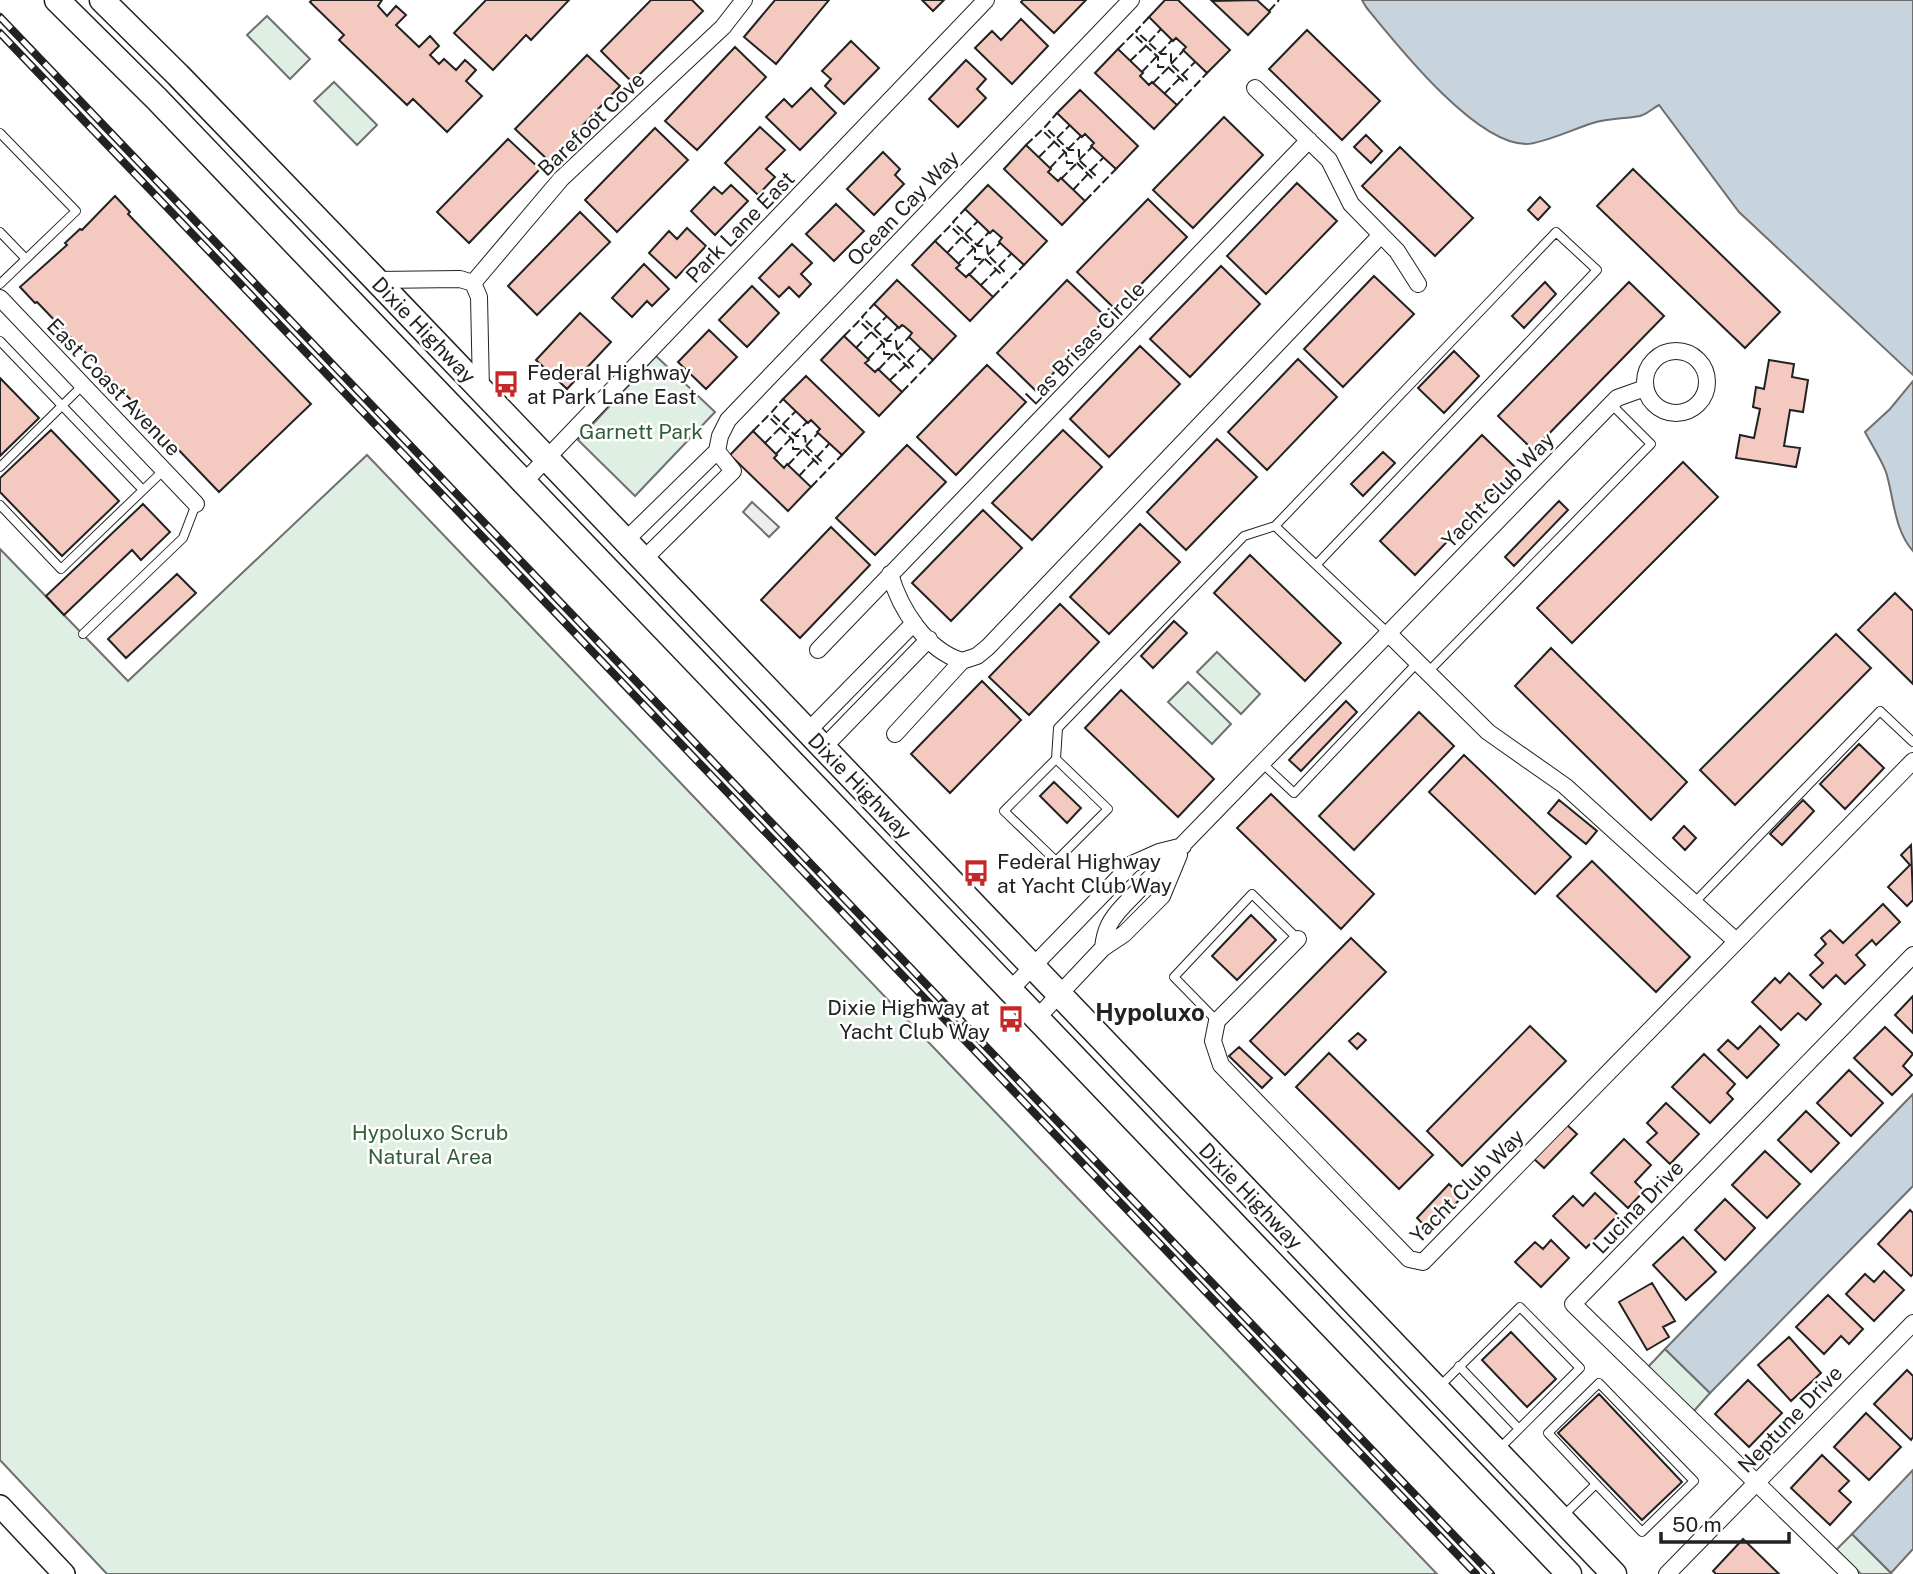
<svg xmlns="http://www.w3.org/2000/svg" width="1913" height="1574" font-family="'Public Sans',sans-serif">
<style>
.green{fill:#e0efe3;stroke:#6f6f6f;stroke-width:2}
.parking{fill:#ededed;stroke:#6f6f6f;stroke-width:2}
.water{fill:#c7d3dd;stroke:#6f6f6f;stroke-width:2}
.building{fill:#f3c9c0;stroke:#222;stroke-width:2}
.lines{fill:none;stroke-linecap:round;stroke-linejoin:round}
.lane-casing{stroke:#222;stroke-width:10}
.street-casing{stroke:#222;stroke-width:18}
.secondary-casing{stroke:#222;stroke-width:24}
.primary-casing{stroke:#222;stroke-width:27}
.lane{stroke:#fff;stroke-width:8}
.street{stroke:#fff;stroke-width:16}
.secondary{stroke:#fff;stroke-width:21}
.primary{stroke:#fff;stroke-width:24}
.rail-casing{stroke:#222;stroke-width:8}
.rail{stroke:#fff;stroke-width:5;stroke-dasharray:16;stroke-linecap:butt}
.fence{stroke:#222;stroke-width:2;stroke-dasharray:9 3.5;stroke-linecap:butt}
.labels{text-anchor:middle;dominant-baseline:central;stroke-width:5;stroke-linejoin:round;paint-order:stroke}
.street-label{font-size:21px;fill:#222;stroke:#fff}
.poi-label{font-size:21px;fill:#222;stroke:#fff;text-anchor:start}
.park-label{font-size:21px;fill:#2f5e38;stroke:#fff}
.quarter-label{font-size:24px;font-weight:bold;fill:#222;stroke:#fff}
</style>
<rect width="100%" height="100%" fill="#fff"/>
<path class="green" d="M 267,16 L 310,59 L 290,79 L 247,35 Z
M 334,82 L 377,125 L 357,145 L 314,101 Z
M 656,356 L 715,412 L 635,496 L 578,440 Z
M 367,455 L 1437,1574 L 107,1574 L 0,1460 L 0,549 L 128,681 Z
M 1217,652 L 1260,694 L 1241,714 L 1197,672 Z
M 1188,682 L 1231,724 L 1212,744 L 1168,702 Z
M 1665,1349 L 1710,1393 L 1693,1412 L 1648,1367 Z
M 1852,1534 L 1891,1573 L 1889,1574 L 1861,1574 L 1836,1550 Z"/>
<path class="parking" d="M 752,502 L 779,527 L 769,537 L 743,512 Z"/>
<path class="water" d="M 1362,0 L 1913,0 L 1913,375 L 1739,212 L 1659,105 C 1653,108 1647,114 1640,116 C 1624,119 1609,118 1593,123 C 1576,128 1542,144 1526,144 C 1475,144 1397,45 1366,7 Z
M 1913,381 L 1913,551 C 1894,530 1894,498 1886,472 C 1881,459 1872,445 1865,432 L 1890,409 Z
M 1913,1094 L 1913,1186 L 1710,1393 L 1665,1349 Z
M 1913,1470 L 1913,1549 L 1891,1573 L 1852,1534 Z"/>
<path class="building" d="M 312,0 L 382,0 L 378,6 L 387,16 L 396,6 L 406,15 L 396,25 L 419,47 L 430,36 L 439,46 L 430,55 L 439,64 L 444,59 L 456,70 L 465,60 L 476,70 L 466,81 L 482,96 L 447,132 L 413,99 L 407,105 L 339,40 L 344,35 L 310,2 Z
M 486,0 L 569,0 L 531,40 L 526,35 L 493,70 L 454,33 Z
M 651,0 L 692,0 L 703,11 L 632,82 L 601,51 Z
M 775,0 L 829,0 L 776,64 L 744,37 Z
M 922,0 L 944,0 L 933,11 Z
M 1023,0 L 1086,0 L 1054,33 L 1021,2 Z
M 1165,0 L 1178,0 L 1230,50 L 1207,73 L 1183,50 L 1186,47 L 1176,38 L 1173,41 L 1149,17 Z
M 1257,0 L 1270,12 L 1248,35 L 1212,1 Z
M 1021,19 L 1048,46 L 1012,84 L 975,48 L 992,31 L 1001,40 Z
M 1307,30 L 1380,101 L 1342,140 L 1269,69 Z
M 851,41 L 879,68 L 844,104 L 825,86 L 831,79 L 822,71 Z
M 735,47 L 766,77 L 697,150 L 665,121 Z
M 1118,49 L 1143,73 L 1140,76 L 1149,85 L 1152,82 L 1177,105 L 1154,129 L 1095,73 Z
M 587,55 L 620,86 L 549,161 L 515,129 Z
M 966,60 L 986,79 L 977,89 L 986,98 L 958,127 L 929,99 Z
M 811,88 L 836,113 L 800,150 L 766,117 L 784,99 L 792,107 Z
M 1080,90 L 1138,146 L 1116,169 L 1091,146 L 1094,143 L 1085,134 L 1082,137 L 1057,113 Z
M 1224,117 L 1263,155 L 1193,228 L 1153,190 Z
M 760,127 L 785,150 L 766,169 L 775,177 L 758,195 L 725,163 Z
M 655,128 L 688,160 L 617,232 L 585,200 Z
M 1366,135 L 1382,151 L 1371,163 L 1354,147 Z
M 508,139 L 540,169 L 469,243 L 437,212 Z
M 1026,145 L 1051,169 L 1048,172 L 1058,181 L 1061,178 L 1085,201 L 1062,225 L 1004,169 Z
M 1400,147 L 1473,218 L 1435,256 L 1362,186 Z
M 883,152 L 900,169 L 895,175 L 904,184 L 874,215 L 847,189 Z
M 1633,169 L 1780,312 L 1745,348 L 1597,206 Z
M 1297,183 L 1337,221 L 1266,294 L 1227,256 Z
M 731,185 L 748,201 L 715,235 L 691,211 L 714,187 L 722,194 Z
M 988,185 L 1047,241 L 1024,265 L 999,242 L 1002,238 L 993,230 L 990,233 L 965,209 Z
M 115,196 L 130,212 L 128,214 L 311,404 L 219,492 L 37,302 L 35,303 L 20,287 L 67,245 L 65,243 L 80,229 L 82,230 Z
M 1540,197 L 1550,207 L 1538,220 L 1528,210 Z
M 1148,199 L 1187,237 L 1116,310 L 1077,272 Z
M 836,204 L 864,231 L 834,261 L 806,234 Z
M 580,212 L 610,242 L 537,315 L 508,286 Z
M 687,228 L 706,246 L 676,278 L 649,253 L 669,231 L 677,239 Z
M 935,241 L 960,265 L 956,268 L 966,277 L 969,274 L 993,297 L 970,321 L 912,265 Z
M 792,244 L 812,263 L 801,274 L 811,284 L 799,297 L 789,287 L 779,297 L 759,278 Z
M 644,264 L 669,289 L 652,306 L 647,301 L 632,317 L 612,298 Z
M 1221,266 L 1260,304 L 1190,377 L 1150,339 Z
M 1374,276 L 1414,314 L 1343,387 L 1304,349 Z
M 897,280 L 956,336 L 933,360 L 909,337 L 912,333 L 904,326 L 902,325 L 899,328 L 874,304 Z
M 1067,280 L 1107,318 L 1036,391 L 997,353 Z
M 1545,282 L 1556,294 L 1524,328 L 1512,316 Z
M 1629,282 L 1664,316 L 1533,450 L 1498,416 Z
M 752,286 L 779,313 L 747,347 L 719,320 Z
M 580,313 L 611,342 L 567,389 L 536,360 Z
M 709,330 L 737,357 L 706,389 L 678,362 Z
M 844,336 L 869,360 L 865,363 L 875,372 L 878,369 L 902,392 L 879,416 L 821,360 Z
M 1140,346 L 1180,384 L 1109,457 L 1070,419 Z
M 1454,351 L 1479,376 L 1444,413 L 1418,388 Z
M 1298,359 L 1337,397 L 1267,470 L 1228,432 Z
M 1769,360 L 1794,364 L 1792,377 L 1808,380 L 1803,412 L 1790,410 L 1784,446 L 1800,448 L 1796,467 L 1736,458 L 1740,435 L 1754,438 L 1760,409 L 1753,407 L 1756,387 L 1764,389 Z
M 987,365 L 1026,402 L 956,475 L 917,437 Z
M 806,376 L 864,432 L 842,455 L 817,432 L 820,429 L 811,420 L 808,423 L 783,399 Z
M 0,378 L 39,418 L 0,456 Z
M 51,430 L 119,501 L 62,556 L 0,492 L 0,478 Z
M 1063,430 L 1102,467 L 1032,540 L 992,503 Z
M 753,431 L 777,455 L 774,458 L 784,468 L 787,464 L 811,487 L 788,511 L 730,455 Z
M 1482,435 L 1517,469 L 1415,575 L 1380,541 Z
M 1217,439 L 1257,477 L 1186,550 L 1147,512 Z
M 907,445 L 946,482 L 875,555 L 836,518 Z
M 1383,452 L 1395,463 L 1363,496 L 1351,484 Z
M 1683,462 L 1718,497 L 1572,643 L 1537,608 Z
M 1559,501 L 1568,510 L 1514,566 L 1505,557 Z
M 143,504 L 170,532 L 141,560 L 132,550 L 64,615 L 46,596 Z
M 983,510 L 1022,548 L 951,621 L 912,583 Z
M 1140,524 L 1180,562 L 1109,634 L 1070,597 Z
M 831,527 L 870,565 L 800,638 L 761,600 Z
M 1250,555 L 1341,643 L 1305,681 L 1214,593 Z
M 177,574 L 196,593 L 126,658 L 108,639 Z
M 1895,593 L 1913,611 L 1913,684 L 1858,630 Z
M 1060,604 L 1099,642 L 1029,715 L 989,677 Z
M 1174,621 L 1187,633 L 1153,668 L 1141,656 Z
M 1836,634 L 1871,668 L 1735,805 L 1700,770 Z
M 1551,648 L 1687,782 L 1651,820 L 1515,686 Z
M 982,681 L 1021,720 L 950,793 L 911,754 Z
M 1121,690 L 1214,779 L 1178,817 L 1085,728 Z
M 1346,701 L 1357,712 L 1301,771 L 1289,760 Z
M 1419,712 L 1454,746 L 1354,850 L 1319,816 Z
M 1859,744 L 1884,768 L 1845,809 L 1820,784 Z
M 1464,755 L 1571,857 L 1535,894 L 1429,792 Z
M 1054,782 L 1081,808 L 1067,823 L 1040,796 Z
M 1271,794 L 1374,894 L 1341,929 L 1237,828 Z
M 1559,800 L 1597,831 L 1586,844 L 1548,813 Z
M 1803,800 L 1814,811 L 1782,845 L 1770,834 Z
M 1684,826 L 1696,838 L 1685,850 L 1673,838 Z
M 1911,845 L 1913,900 L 1907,906 L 1888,887 L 1910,865 L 1901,855 Z
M 1592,861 L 1690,957 L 1656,992 L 1557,896 Z
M 1883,904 L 1900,922 L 1876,945 L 1872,940 L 1856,955 L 1865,965 L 1845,984 L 1836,975 L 1823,988 L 1810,975 L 1823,963 L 1815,955 L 1826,944 L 1821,938 L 1830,930 L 1843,943 Z
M 1251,915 L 1276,940 L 1237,980 L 1212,956 Z
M 1351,938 L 1386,972 L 1285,1075 L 1250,1041 Z
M 1789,973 L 1821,1004 L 1806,1020 L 1798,1013 L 1781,1030 L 1752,1002 L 1775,978 L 1780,983 Z
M 1913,996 L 1913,1033 L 1895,1015 Z
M 1530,1026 L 1566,1061 L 1462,1166 L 1427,1131 Z
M 1760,1026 L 1779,1045 L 1747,1078 L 1718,1050 L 1728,1040 L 1738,1049 Z
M 1885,1027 L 1913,1054 L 1903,1066 L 1912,1075 L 1892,1095 L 1854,1058 Z
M 1358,1033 L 1366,1040 L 1357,1049 L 1349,1041 Z
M 1239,1047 L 1272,1078 L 1262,1088 L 1229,1056 Z
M 1329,1053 L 1433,1155 L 1399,1189 L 1296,1087 Z
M 1704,1054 L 1735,1084 L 1727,1093 L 1733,1099 L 1710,1123 L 1672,1087 Z
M 1849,1070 L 1883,1103 L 1851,1136 L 1817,1103 Z
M 1666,1103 L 1699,1134 L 1670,1164 L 1647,1142 L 1657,1133 L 1647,1123 Z
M 1806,1111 L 1839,1143 L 1811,1172 L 1778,1140 Z
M 1566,1124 L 1577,1134 L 1544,1168 L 1533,1158 Z
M 1624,1139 L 1651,1165 L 1635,1182 L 1644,1191 L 1628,1208 L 1591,1173 Z
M 1765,1151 L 1800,1184 L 1767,1218 L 1732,1185 Z
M 1449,1184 L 1462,1197 L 1430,1231 L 1417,1218 Z
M 1595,1193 L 1618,1215 L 1586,1248 L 1553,1216 L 1573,1196 L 1583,1206 Z
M 1725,1199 L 1755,1228 L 1725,1260 L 1695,1230 Z
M 1910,1210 L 1913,1213 L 1913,1274 L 1911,1276 L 1878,1244 Z
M 1683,1237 L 1716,1272 L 1686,1300 L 1653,1265 Z
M 1551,1240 L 1569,1258 L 1541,1287 L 1515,1262 L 1535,1242 L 1543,1249 Z
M 1884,1271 L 1904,1290 L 1874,1321 L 1846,1294 L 1865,1274 L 1874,1282 Z
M 1652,1283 L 1675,1321 L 1663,1327 L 1669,1337 L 1647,1350 L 1619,1302 Z
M 1828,1295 L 1863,1329 L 1849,1344 L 1841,1336 L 1824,1354 L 1796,1327 Z
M 1511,1332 L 1556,1379 L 1527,1407 L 1482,1360 Z
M 1789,1337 L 1821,1373 L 1791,1401 L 1758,1365 Z
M 1907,1370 L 1913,1376 L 1913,1437 L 1911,1440 L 1874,1404 Z
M 1748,1380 L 1782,1413 L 1749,1447 L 1715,1414 Z
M 1599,1394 L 1682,1482 L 1642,1520 L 1558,1433 Z
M 1866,1413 L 1901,1447 L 1869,1480 L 1834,1447 Z
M 1822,1455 L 1849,1481 L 1839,1491 L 1851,1502 L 1830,1525 L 1791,1488 Z
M 1743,1539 L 1779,1574 L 1716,1574 L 1713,1571 Z"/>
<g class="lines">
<defs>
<path id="lane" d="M 0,133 L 76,211 L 0,284
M 0,232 L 26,259
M 0,341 L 143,490
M 0,467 L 83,385
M 0,505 L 61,569 L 164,470
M 1275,526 L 1556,232 L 1597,270 L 1316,565
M 83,634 L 183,538 L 196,504
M 1427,673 L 1651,444 L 1611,404
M 1056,759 L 1108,809 L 1056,861 L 1004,811 L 1056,759 L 1058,728 L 1244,536 L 1275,526 L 1389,634
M 1263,764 L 1294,793 L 1417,663
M 1694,903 L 1880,711 L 1913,742
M 1217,1021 L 1174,977 L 1252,894 L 1298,939
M 1459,1366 L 1519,1429
M 1439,1387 L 1520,1307 L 1580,1368 L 1498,1450
M 1564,1515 L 1596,1484 L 1548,1433 L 1599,1383 L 1694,1481 L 1642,1532 L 1596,1484"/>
<path id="street" d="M 1255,88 L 1329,160 L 1351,204 L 1397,251 L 1418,284
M 376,280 L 460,279 L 473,283 L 479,297 L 481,390
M 473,283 L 561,179 L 723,27 L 744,0
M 0,298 L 196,504
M1645 382a31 31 0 1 1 62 0a31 31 0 1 1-62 0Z
M 524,482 L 986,0
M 626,540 L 717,451 L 720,436 L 728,420 L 1131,0
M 644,559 L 733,471 L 717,451
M 890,574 C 900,609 926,650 962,661
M 1389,634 L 1488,732 L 1565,786 L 1736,941
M 818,650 L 1309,140
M 808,731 L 914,623
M 895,734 L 962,661 L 977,656 L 988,647 L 1381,235
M 823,748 L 929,639
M 1298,939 L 1217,1021 L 1213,1041 L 1221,1065 L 1409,1259 L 1423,1262 L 1913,761
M 1103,948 C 1105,929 1110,920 1124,905 L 1617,398 L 1645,388
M 1010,990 L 1132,864 L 1159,852 L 1183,846
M 1037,1018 L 1103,948 L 1124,934 L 1162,896 L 1179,855
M 1667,1574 L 1913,1323
M 1850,1574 L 1573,1304 L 1913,955"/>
<path id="secondary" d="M 0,1506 L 64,1574"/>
<path id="primary" d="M 57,0 L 157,99 L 1569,1574
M 102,0 L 178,75 L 376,280 L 1614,1574"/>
</defs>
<use href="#lane" class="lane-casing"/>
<use href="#street" class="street-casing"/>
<use href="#secondary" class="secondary-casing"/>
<use href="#primary" class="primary-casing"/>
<use href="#lane" class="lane"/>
<use href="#street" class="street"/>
<use href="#secondary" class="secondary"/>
<use href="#primary" class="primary"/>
<defs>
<path id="rail" d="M 0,17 L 1491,1574
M 0,33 L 1476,1574"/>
</defs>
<use href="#rail" class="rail-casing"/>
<use href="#rail" class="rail"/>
<path class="fence" d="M 1269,11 L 1279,0
M 1149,42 L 1161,29
M 1118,49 L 1133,34 L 1158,57 L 1158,67 L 1168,67 L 1184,82 L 1187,79 L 1171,64 L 1171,54 L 1161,54 L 1136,31 L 1149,17
M 1160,53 L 1172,40
M 1130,61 L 1146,46
M 1171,64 L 1183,51
M 1142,72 L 1157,56
M 1182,75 L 1195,62
M 1153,83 L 1168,68
M 1164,94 L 1180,78
M 1177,105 L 1207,73
M 1057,138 L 1070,125
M 1026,145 L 1042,130 L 1066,153 L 1067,163 L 1077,163 L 1092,178 L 1095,175 L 1079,160 L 1079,150 L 1069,150 L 1045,127 L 1057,113
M 1068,149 L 1081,136
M 1039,157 L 1054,142
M 1079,160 L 1092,147
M 1050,168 L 1065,152
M 1091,170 L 1103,158
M 1061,179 L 1076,164
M 1073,190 L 1088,174
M 1085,201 L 1116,169
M 965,234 L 978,221
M 935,241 L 950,226 L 975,249 L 975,259 L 985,259 L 1001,274 L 1004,271 L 988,255 L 987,246 L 978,246 L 953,222 L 965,209
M 977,245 L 989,232
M 947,253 L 962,237
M 988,255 L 1000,243
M 958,264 L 974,248
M 999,266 L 1012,253
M 970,274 L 984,259
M 981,285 L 996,270
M 993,297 L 1024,265
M 874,329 L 887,316
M 844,336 L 859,321 L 884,344 L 884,354 L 894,354 L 910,369 L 913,366 L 897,350 L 896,341 L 887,341 L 862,317 L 874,304
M 886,340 L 898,327
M 856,348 L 871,332
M 897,350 L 909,337
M 868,359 L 883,343
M 908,361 L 921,348
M 879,369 L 893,354
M 890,380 L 906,365
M 902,392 L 933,360
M 783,424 L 796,411
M 753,431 L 768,416 L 793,440 L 793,449 L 803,449 L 818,464 L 821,461 L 806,446 L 805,436 L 796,436 L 771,413 L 783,399
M 794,435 L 807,422
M 765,443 L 780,428
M 806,446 L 818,433
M 776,454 L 791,438
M 817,457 L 829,444
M 788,465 L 802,450
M 799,476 L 814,460
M 811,487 L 842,455"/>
</g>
<defs>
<symbol id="bus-bare" viewBox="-9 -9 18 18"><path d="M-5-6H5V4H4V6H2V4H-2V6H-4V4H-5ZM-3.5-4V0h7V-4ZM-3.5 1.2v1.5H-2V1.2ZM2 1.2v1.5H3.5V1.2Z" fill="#c62828" stroke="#fff" stroke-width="2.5" paint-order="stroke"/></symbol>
</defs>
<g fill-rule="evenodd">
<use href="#bus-bare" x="487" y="365" width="38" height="38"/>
<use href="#bus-bare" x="957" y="854" width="38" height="38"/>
<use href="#bus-bare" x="992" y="1000" width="38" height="38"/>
</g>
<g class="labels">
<g class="street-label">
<text transform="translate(591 124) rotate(-44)">Barefoot Cove</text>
<text transform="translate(903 208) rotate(-46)">Ocean Cay Way</text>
<text transform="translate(740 227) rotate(-46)">Park Lane East</text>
<text transform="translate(424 330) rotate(46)">Dixie Highway</text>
<text transform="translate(1085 343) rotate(-46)">Las Brisas Circle</text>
<text transform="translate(114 387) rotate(46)">East Coast Avenue</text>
<text transform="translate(1498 490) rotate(-46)">Yacht Club Way</text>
<text transform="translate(860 786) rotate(46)">Dixie Highway</text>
<text transform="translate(1467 1186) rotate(-45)">Yacht Club Way</text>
<text transform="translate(1251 1196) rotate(46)">Dixie Highway</text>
<text transform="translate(1638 1207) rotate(-46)">Lucina Drive</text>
<text transform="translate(1790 1419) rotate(-46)">Neptune Drive</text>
</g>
<g class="poi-label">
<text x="527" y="372">Federal Highway<tspan x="527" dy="24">at Park Lane East</tspan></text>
<text x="997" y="861">Federal Highway<tspan x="997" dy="24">at Yacht Club Way</tspan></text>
<text x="990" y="1007" text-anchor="end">Dixie Highway at<tspan x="990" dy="24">Yacht Club Way</tspan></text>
</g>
<g class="park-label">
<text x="641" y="431">Garnett Park</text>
<text x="430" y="1132">Hypoluxo Scrub<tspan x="430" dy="24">Natural Area</tspan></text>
</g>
<g class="quarter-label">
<text x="1150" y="1012">Hypoluxo</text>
</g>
</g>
<path d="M1661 1532v10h128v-10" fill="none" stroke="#222222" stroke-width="3.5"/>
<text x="1672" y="1532" font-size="21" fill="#222222" stroke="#ffffff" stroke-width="5" paint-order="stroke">50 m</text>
</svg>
